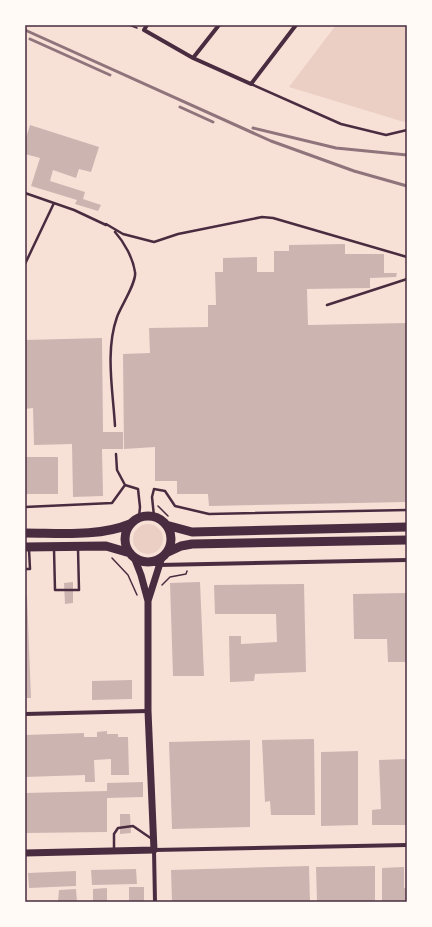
<svg xmlns="http://www.w3.org/2000/svg" width="432" height="927" font-family="'PT Serif',serif">
<style>
.green{fill:#ebcfc5}
.building{fill:#ccb4b1}
.lines{fill:none;stroke-linecap:round;stroke-linejoin:round}
.path{stroke:#4a2c40;stroke-width:1.5}
.service{stroke:#4a2c40;stroke-width:2.5}
.minor{stroke:#4a2c40;stroke-width:4}
.tertiary{stroke:#4a2c40;stroke-width:7}
.trunk{stroke:#4a2c40;stroke-width:9}
.rail{stroke:#8f747c;stroke-width:3}
.neatline{fill:none;stroke:#4a2c40;stroke-width:1.5}
</style>
<rect width="100%" height="100%" fill="#f7e1d7"/>
<path class="green" d="M 336,25 L 404,25 L 407,27 L 407,121 L 404,122 L 289,87 Z
M133 539a15 15 0 1 1 30 0a15 15 0 1 1-30 0Z"/>
<path class="building" d="M 30,125 L 99,147 L 91,172 L 79,169 L 76,178 L 53,170 L 50,181 L 85,192 L 83,199 L 101,205 L 98,211 L 75,204 L 77,200 L 31,186 L 40,158 L 25,154 L 25,141 Z
M 345,244 L 345,254 L 384,254 L 384,273 L 397,273 L 396,277 L 370,278 L 370,288 L 307,289 L 308,325 L 407,323 L 407,502 L 209,506 L 208,494 L 177,494 L 177,481 L 155,481 L 155,447 L 124,449 L 123,354 L 150,353 L 149,328 L 208,327 L 208,305 L 216,305 L 215,272 L 223,272 L 223,258 L 257,257 L 257,272 L 274,272 L 274,251 L 289,251 L 289,245 Z
M 102,338 L 103,432 L 123,432 L 123,449 L 102,449 L 103,496 L 73,497 L 72,444 L 34,445 L 33,408 L 25,409 L 25,340 Z
M 25,457 L 58,457 L 58,494 L 25,494 Z
M 73,582 L 73,603 L 65,604 L 64,583 Z
M 200,582 L 204,676 L 173,676 L 170,583 Z
M 304,584 L 306,672 L 255,674 L 254,681 L 230,682 L 229,636 L 241,636 L 241,644 L 277,642 L 276,614 L 215,614 L 214,585 Z
M 407,593 L 407,662 L 388,662 L 387,639 L 354,639 L 353,594 Z
M 25,596 L 27,596 L 31,698 L 25,698 Z
M 132,680 L 132,699 L 92,700 L 92,681 Z
M 107,731 L 107,734 L 118,734 L 118,737 L 128,737 L 129,775 L 111,775 L 111,759 L 94,760 L 95,782 L 85,782 L 85,775 L 25,777 L 25,735 L 84,733 L 84,737 L 97,737 L 97,732 Z
M 314,739 L 315,815 L 271,815 L 270,801 L 265,802 L 262,740 Z
M 250,740 L 250,827 L 172,829 L 169,742 Z
M 358,751 L 358,825 L 321,826 L 321,752 Z
M 407,759 L 407,825 L 372,825 L 372,810 L 381,809 L 379,760 Z
M 143,782 L 143,797 L 107,798 L 107,832 L 25,833 L 25,793 L 107,791 L 107,783 Z
M 120,814 L 130,814 L 131,833 L 120,834 Z
M 309,866 L 310,902 L 172,902 L 171,870 Z
M 375,866 L 375,902 L 317,902 L 316,867 Z
M 404,867 L 404,888 L 407,888 L 407,902 L 382,902 L 382,868 Z
M 136,869 L 137,884 L 92,885 L 91,870 Z
M 76,871 L 76,886 L 29,888 L 28,873 Z
M 129,887 L 144,887 L 144,902 L 129,902 Z
M 107,888 L 107,902 L 93,902 L 93,889 Z
M 76,889 L 77,902 L 58,902 L 59,890 Z"/>
<g class="lines">
<path class="path" d="M 129,25 L 137,28
M 158,506 L 168,516
M 112,558 L 128,575 L 137,595
M 162,585 L 170,577 L 186,574 L 187,571"/>
<path class="service" d="M 251,84 L 341,124 L 386,135 L 407,130
M 25,193 L 74,210 L 106,225
M 106,224 L 123,234 L 154,242 L 178,234 L 262,217 L 273,218 L 407,257
M 25,264 L 54,203
M 327,305 L 407,279
M 115,426 C 113,391 105,351 117,317 C 121,306 137,282 135,272 C 133,258 124,242 115,232
M 116,454 L 117,470 L 125,485 L 138,489 L 140,507 L 139,517
M 25,507 L 112,503 L 125,485
M 154,516 L 152,497 L 154,489 L 165,491 L 175,506 L 209,514 L 407,510
M 54,549 L 55,590 L 79,590 L 78,549
M 25,569 L 30,569 L 29,549
M 114,850 L 114,834 L 118,828 L 133,826 L 152,839"/>
<path class="minor" d="M 147,25 L 144,30 L 193,58 L 251,84 L 296,25
M 193,58 L 219,25
M 148,562 L 159,565 L 407,560
M 25,714 L 148,711
M 155,902 L 154,850 L 407,845"/>
<path class="tertiary" d="M 148,601 L 162,557
M 25,853 L 154,850 L 148,711 L 148,601 L 141,575 L 134,557"/>
<path class="trunk" d="M125 539a23 23 0 1 1 46 0a23 23 0 1 1-46 0Z
M 166,525 L 192,532 L 407,527
M 25,533 C 59,533 99,537 130,524
M 25,547 L 106,546 L 130,553
M 166,553 L 181,546 L 192,544 L 407,540"/>
<path class="rail" d="M 25,30 L 271,141 L 354,171 L 407,186
M 30,39 L 110,75
M 180,107 L 213,122
M 253,128 L 336,148 L 407,155"/>
</g>
<rect width="432" height="927" fill="none" stroke="#fffaf5" stroke-width="52"/>
<rect x="26" y="26" width="380" height="875" class="neatline"/>
</svg>
